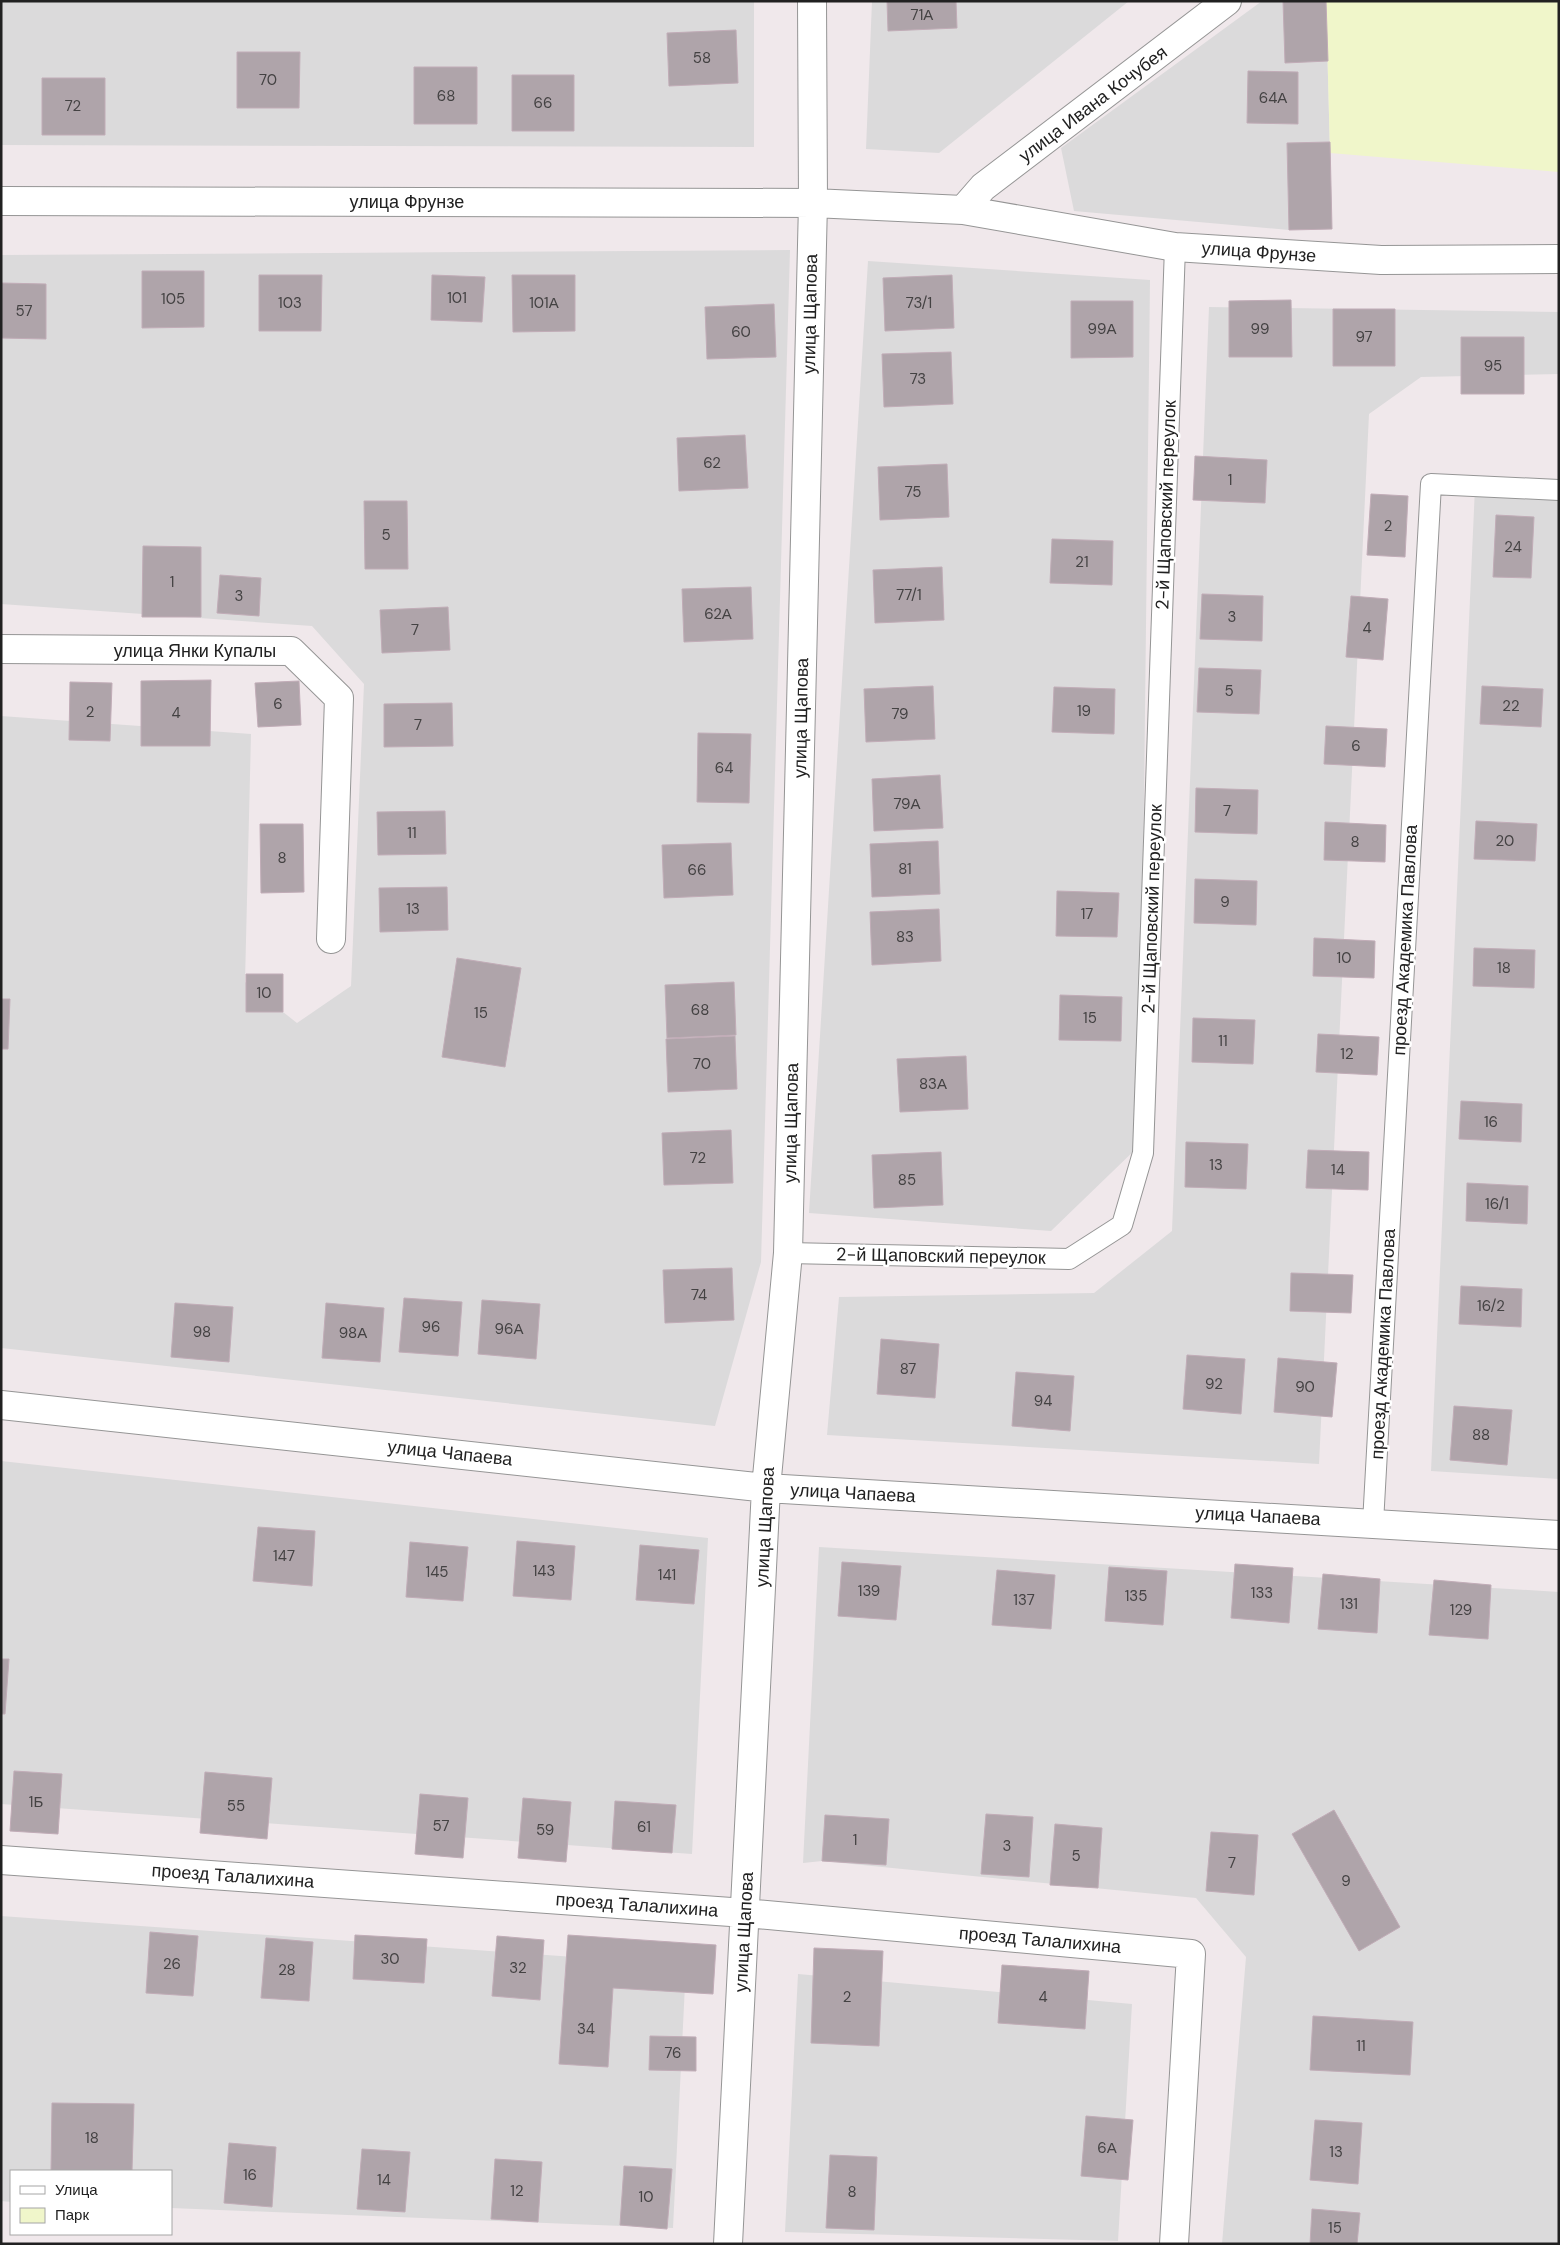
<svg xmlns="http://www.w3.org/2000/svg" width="1560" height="2245" font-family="'DM Sans',sans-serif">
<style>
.residential{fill:#dbdadb}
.park{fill:#f0f6ca}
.building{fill:#afa4aa;stroke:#c1acb7}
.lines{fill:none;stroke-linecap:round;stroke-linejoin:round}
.service-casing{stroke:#959595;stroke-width:22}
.minor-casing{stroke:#959595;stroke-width:30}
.service{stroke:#fff;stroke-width:20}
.minor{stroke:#fff;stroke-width:28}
.labels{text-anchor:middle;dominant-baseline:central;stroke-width:5;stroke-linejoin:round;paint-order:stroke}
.number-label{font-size:15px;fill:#444243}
.street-label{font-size:18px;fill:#212121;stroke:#fff}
</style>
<rect width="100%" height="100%" fill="#f0e8eb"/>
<path class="residential" d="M 1,1 L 754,1 L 754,147 L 1,145 Z
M 872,1 L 1129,1 L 939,153 L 866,149 Z
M 1262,1 L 1326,1 L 1332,229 L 1289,230 L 1074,211 L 1061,148 Z
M 790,250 L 761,1262 L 715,1426 L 1,1348 L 1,716 L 251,734 L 245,982 L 297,1023 L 351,986 L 364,684 L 312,626 L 1,604 L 1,255 Z
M 868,261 L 1150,280 L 1140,1145 L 1051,1231 L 809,1213 Z
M 1209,307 L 1559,312 L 1559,374 L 1421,377 L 1369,414 L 1319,1464 L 827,1435 L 839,1297 L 1094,1293 L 1172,1231 Z
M 1559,486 L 1559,1479 L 1431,1471 L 1475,487 Z
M 1,1461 L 708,1538 L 692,1854 L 1,1804 Z
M 819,1547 L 1559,1592 L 1559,2244 L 1222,2244 L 1246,1957 L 1196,1898 L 822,1861 L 803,1863 Z
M 1,1916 L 686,1965 L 673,2228 L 171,2208 L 171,2171 L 11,2171 L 11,2202 L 1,2201 Z
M 798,1974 L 1132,2004 L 1118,2241 L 785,2232 Z"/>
<path class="park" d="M 1326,1 L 1559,1 L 1559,172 L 1330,153 Z"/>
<path class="building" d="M 887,1 L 956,1 L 957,28 L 888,31 Z
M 1283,1 L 1326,1 L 1328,61 L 1285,63 Z
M 736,30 L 738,83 L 669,86 L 667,33 Z
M 237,52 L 300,52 L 299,108 L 237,108 Z
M 414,67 L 477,67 L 477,124 L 414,124 Z
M 1248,71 L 1298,72 L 1298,124 L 1247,123 Z
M 512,75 L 574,75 L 574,131 L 512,131 Z
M 42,78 L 105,78 L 105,135 L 42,135 Z
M 1330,142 L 1332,229 L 1289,230 L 1287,143 Z
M 142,271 L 204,271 L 204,327 L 142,328 Z
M 259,275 L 322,275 L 321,331 L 259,331 Z
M 432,275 L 485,277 L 482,322 L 431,320 Z
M 512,275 L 575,275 L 575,331 L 513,332 Z
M 952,275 L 954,328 L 885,331 L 883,278 Z
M 1,283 L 46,284 L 46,339 L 1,338 Z
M 1291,300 L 1292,357 L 1229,357 L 1229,301 Z
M 1071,301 L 1133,301 L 1133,357 L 1071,358 Z
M 774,304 L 776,357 L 707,359 L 705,307 Z
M 1333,309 L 1395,309 L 1395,366 L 1333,366 Z
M 1461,337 L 1524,337 L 1524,394 L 1461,394 Z
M 951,352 L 953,404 L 884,407 L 882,354 Z
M 745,435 L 748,488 L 679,491 L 677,438 Z
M 1195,456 L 1267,460 L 1265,503 L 1193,500 Z
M 947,464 L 949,517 L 880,520 L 878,467 Z
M 1371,494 L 1408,496 L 1405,557 L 1367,555 Z
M 364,501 L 407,501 L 408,569 L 365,569 Z
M 1496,515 L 1534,517 L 1531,578 L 1493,577 Z
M 1052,539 L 1113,541 L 1112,585 L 1050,583 Z
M 143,546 L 201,547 L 201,617 L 142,617 Z
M 942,567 L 944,620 L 875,623 L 873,570 Z
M 220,575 L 261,578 L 259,616 L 217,613 Z
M 751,587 L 753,639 L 684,642 L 682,589 Z
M 1202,594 L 1263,596 L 1262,641 L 1200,639 Z
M 1351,596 L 1388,599 L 1383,660 L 1346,657 Z
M 448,607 L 450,650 L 382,653 L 380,610 Z
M 1199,668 L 1261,670 L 1259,714 L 1197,712 Z
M 211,680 L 210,746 L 141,746 L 141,681 Z
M 299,681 L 301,725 L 258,727 L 255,683 Z
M 70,682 L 112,683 L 110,741 L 69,740 Z
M 933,686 L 935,739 L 866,742 L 864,689 Z
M 1482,686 L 1543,689 L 1541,727 L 1480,724 Z
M 1054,687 L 1115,689 L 1114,734 L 1052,732 Z
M 452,703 L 453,746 L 384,747 L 384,704 Z
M 1326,726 L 1387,729 L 1385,767 L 1324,764 Z
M 698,733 L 751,734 L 749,803 L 697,802 Z
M 940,775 L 943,828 L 874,831 L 872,779 Z
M 1196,788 L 1258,790 L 1257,834 L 1195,832 Z
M 445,811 L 446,854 L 378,855 L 377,812 Z
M 1476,821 L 1537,824 L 1535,861 L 1474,859 Z
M 1325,822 L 1386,825 L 1385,862 L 1324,860 Z
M 260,824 L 303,824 L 304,892 L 261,893 Z
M 938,841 L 940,894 L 872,897 L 870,844 Z
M 731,843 L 733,895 L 664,898 L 662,845 Z
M 1195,879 L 1257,881 L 1256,925 L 1194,923 Z
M 447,887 L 448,930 L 380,932 L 379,888 Z
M 1057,891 L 1119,893 L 1117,937 L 1056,936 Z
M 939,909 L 941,961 L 872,965 L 870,912 Z
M 1314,938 L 1375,941 L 1374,978 L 1313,976 Z
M 1474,948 L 1535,950 L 1534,988 L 1473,986 Z
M 457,958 L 521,968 L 505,1067 L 442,1057 Z
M 246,974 L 283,974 L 283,1012 L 246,1012 Z
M 734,982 L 736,1035 L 667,1038 L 665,985 Z
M 1060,995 L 1122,997 L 1121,1041 L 1059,1040 Z
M 1,999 L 10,999 L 8,1049 L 1,1049 Z
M 1193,1018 L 1255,1020 L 1253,1064 L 1192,1062 Z
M 1318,1034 L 1379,1037 L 1377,1075 L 1316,1072 Z
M 735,1036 L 737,1089 L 668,1092 L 666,1039 Z
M 966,1056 L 968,1109 L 900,1112 L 897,1059 Z
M 1461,1101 L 1522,1104 L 1521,1142 L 1459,1139 Z
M 731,1130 L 733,1183 L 664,1185 L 662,1133 Z
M 1186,1142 L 1248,1144 L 1246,1189 L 1185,1187 Z
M 1308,1150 L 1369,1152 L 1368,1190 L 1306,1188 Z
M 941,1152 L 943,1205 L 874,1208 L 872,1155 Z
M 1467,1183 L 1528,1186 L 1527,1224 L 1466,1221 Z
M 732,1268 L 734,1320 L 665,1323 L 663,1270 Z
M 1291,1273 L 1353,1275 L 1351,1313 L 1290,1311 Z
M 1461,1286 L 1522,1289 L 1521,1327 L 1459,1324 Z
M 404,1298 L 462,1302 L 458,1356 L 399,1352 Z
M 482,1300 L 540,1304 L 536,1359 L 478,1354 Z
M 175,1303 L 233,1307 L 229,1362 L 171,1357 Z
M 326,1303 L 384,1308 L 380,1362 L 322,1358 Z
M 881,1339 L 939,1344 L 935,1398 L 877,1394 Z
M 1187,1355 L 1245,1359 L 1241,1414 L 1183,1409 Z
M 1278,1358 L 1337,1363 L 1332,1417 L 1274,1412 Z
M 1016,1372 L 1074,1376 L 1070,1431 L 1012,1426 Z
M 1454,1406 L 1512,1410 L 1507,1465 L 1450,1460 Z
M 258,1527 L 315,1531 L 312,1586 L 253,1581 Z
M 517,1541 L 575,1546 L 571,1600 L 513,1596 Z
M 410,1542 L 468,1547 L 463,1601 L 406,1597 Z
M 640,1545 L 699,1550 L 694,1604 L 636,1600 Z
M 842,1562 L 901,1566 L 896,1620 L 838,1616 Z
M 1235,1564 L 1293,1568 L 1289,1623 L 1231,1618 Z
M 1109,1567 L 1167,1571 L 1163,1625 L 1105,1621 Z
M 997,1570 L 1055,1575 L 1051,1629 L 992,1625 Z
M 1323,1574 L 1380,1579 L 1377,1633 L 1318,1629 Z
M 1434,1580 L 1491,1585 L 1488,1639 L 1429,1635 Z
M 1,1659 L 9,1659 L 5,1714 L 1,1714 Z
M 14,1771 L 62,1774 L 58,1834 L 10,1831 Z
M 205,1772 L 272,1778 L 267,1839 L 200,1833 Z
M 420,1794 L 468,1798 L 463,1858 L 415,1854 Z
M 523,1798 L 571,1802 L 566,1862 L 518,1858 Z
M 615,1801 L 676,1805 L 672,1853 L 612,1849 Z
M 1334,1810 L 1400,1927 L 1359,1951 L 1292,1834 Z
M 986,1814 L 1033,1817 L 1029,1877 L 981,1874 Z
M 825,1815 L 889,1819 L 886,1865 L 822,1861 Z
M 1055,1824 L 1102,1828 L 1098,1888 L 1050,1885 Z
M 1211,1832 L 1258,1835 L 1254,1895 L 1206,1891 Z
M 150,1932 L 198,1936 L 193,1996 L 146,1993 Z
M 355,1935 L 427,1939 L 424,1983 L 353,1979 Z
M 568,1935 L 716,1945 L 713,1994 L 613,1988 L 608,2067 L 559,2064 Z
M 497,1936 L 544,1940 L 540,2000 L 492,1996 Z
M 266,1938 L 313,1942 L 309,2001 L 261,1998 Z
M 814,1948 L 883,1951 L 879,2046 L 811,2043 Z
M 1002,1965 L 1089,1971 L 1085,2029 L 998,2023 Z
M 1313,2016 L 1413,2022 L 1410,2075 L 1310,2070 Z
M 650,2036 L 696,2037 L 696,2071 L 649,2070 Z
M 52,2103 L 134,2104 L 132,2171 L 51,2171 Z
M 1086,2116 L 1133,2120 L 1128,2180 L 1081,2176 Z
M 1315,2120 L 1362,2123 L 1358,2184 L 1310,2180 Z
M 229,2143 L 276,2147 L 272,2207 L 224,2203 Z
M 362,2149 L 410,2152 L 405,2212 L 357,2209 Z
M 830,2155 L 877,2157 L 874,2230 L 826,2228 Z
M 495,2159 L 542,2162 L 538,2222 L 491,2219 Z
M 624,2166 L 672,2169 L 667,2229 L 620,2225 Z
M 1312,2209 L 1360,2213 L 1357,2244 L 1310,2244 Z"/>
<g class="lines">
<defs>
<path id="service" d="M 788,1253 L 1069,1259 L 1122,1225 L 1143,1153 L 1175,247
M 1373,1523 L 1431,484 L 1559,490"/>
<path id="minor" d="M 1,201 L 813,203 L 963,210 L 1175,247 L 1381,260 L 1559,259
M 963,210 L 983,187 L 1227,1
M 1,649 L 291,651 L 339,698 L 331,939
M 1,1405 L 766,1488 L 1559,1535
M 1,1860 L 745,1913 L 1191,1954 L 1174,2244
M 728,2244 L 766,1488 L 788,1253 L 813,203 L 812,1"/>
</defs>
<use href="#service" class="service-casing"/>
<use href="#minor" class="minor-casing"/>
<use href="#service" class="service"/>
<use href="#minor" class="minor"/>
</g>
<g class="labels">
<g class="number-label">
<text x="922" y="15">71А</text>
<text x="702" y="58">58</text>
<text x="268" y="80">70</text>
<text x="446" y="96">68</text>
<text x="1273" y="98">64А</text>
<text x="543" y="103">66</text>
<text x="73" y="106">72</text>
<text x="457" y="298">101</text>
<text x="173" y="299">105</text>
<text x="290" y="303">103</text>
<text x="544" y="303">101А</text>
<text x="919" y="303">73/1</text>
<text x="24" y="311">57</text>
<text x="1102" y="329">99А</text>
<text x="1260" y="329">99</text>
<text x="741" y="332">60</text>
<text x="1364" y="337">97</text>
<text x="1493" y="366">95</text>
<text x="918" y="379">73</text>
<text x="712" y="463">62</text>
<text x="1230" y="480">1</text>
<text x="913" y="492">75</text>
<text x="1388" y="526">2</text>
<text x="386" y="535">5</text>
<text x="1513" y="547">24</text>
<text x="1082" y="562">21</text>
<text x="172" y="582">1</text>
<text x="909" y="595">77/1</text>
<text x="239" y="596">3</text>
<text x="718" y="614">62А</text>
<text x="1232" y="617">3</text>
<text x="1367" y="628">4</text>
<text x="415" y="630">7</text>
<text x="1229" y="691">5</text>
<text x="278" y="704">6</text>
<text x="1511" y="706">22</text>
<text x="1084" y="711">19</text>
<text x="90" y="712">2</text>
<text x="176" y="713">4</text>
<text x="900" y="714">79</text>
<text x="418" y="725">7</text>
<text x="1356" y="746">6</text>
<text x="724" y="768">64</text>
<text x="907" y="804">79А</text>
<text x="1227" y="811">7</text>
<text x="412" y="833">11</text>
<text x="1505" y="841">20</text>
<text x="1355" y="842">8</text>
<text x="282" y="858">8</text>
<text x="905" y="869">81</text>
<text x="697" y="870">66</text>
<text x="1225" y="902">9</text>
<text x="413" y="909">13</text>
<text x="1087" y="914">17</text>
<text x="905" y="937">83</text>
<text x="1344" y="958">10</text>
<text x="1504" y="968">18</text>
<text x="264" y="993">10</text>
<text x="700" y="1010">68</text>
<text x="481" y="1013">15</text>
<text x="1090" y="1018">15</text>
<text x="1223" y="1041">11</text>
<text x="1347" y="1054">12</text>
<text x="702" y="1064">70</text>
<text x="933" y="1084">83А</text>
<text x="1491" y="1122">16</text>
<text x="698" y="1158">72</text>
<text x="1216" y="1165">13</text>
<text x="1338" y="1170">14</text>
<text x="907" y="1180">85</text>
<text x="1497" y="1204">16/1</text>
<text x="699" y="1295">74</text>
<text x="1491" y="1306">16/2</text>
<text x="431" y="1327">96</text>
<text x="509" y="1329">96А</text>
<text x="202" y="1332">98</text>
<text x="353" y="1333">98А</text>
<text x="908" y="1369">87</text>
<text x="1214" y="1384">92</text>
<text x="1305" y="1387">90</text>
<text x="1043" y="1401">94</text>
<text x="1481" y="1435">88</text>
<text x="284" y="1556">147</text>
<text x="544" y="1571">143</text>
<text x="437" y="1572">145</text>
<text x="667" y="1575">141</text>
<text x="869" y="1591">139</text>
<text x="1262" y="1593">133</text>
<text x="1136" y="1596">135</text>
<text x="1024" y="1600">137</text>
<text x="1349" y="1604">131</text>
<text x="1461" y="1610">129</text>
<text x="36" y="1802">1Б</text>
<text x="236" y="1806">55</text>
<text x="441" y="1826">57</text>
<text x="644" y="1827">61</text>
<text x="545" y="1830">59</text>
<text x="855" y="1840">1</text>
<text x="1007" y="1846">3</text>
<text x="1076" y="1856">5</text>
<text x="1232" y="1863">7</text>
<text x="1346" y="1881">9</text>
<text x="390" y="1959">30</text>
<text x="172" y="1964">26</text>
<text x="518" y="1968">32</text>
<text x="287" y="1970">28</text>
<text x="847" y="1997">2</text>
<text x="1043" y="1997">4</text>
<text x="586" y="2029">34</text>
<text x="1361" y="2046">11</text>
<text x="673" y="2053">76</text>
<text x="92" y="2138">18</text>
<text x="1107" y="2148">6А</text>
<text x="1336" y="2152">13</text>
<text x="250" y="2175">16</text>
<text x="384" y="2180">14</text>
<text x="517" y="2191">12</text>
<text x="852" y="2192">8</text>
<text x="646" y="2197">10</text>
<text x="1335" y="2228">15</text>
</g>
<g class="street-label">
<text transform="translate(1093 104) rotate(-37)">улица Ивана Кочубея</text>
<text x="407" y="202">улица Фрунзе</text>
<text transform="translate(1259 252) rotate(4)">улица Фрунзе</text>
<text transform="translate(810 314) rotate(-89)">улица Щапова</text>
<text transform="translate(1166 505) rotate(-88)">2-й Щаповский переулок</text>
<text x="195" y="651">улица Янки Купалы</text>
<text transform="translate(801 718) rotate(-89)">улица Щапова</text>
<text transform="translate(1152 909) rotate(-88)">2-й Щаповский переулок</text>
<text transform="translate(1405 940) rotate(-87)">проезд Академика Павлова</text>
<text transform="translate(791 1123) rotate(-89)">улица Щапова</text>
<text transform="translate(941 1256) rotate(1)">2-й Щаповский переулок</text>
<text transform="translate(1383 1344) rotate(-87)">проезд Академика Павлова</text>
<text transform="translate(450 1453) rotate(6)">улица Чапаева</text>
<text transform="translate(853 1493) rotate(3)">улица Чапаева</text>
<text transform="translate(1258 1516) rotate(3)">улица Чапаева</text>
<text transform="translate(765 1527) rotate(-87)">улица Щапова</text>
<text transform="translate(233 1876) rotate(4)">проезд Талалихина</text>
<text transform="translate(637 1905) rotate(4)">проезд Талалихина</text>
<text transform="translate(744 1932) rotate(-87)">улица Щапова</text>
<text transform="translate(1040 1940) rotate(5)">проезд Талалихина</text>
</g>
</g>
<rect width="1560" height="2245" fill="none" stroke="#212121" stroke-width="5"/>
<rect x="10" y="2170" width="162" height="65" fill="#ffffff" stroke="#a6a6a6"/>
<rect x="20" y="2186" width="25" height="8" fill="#ffffff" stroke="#a6a6a6"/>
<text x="55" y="2195" font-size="15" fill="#212121">Улица</text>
<rect x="20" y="2208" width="25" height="15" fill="#f0f6ca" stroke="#a6a6a6"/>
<text x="55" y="2220" font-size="15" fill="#212121">Парк</text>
</svg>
